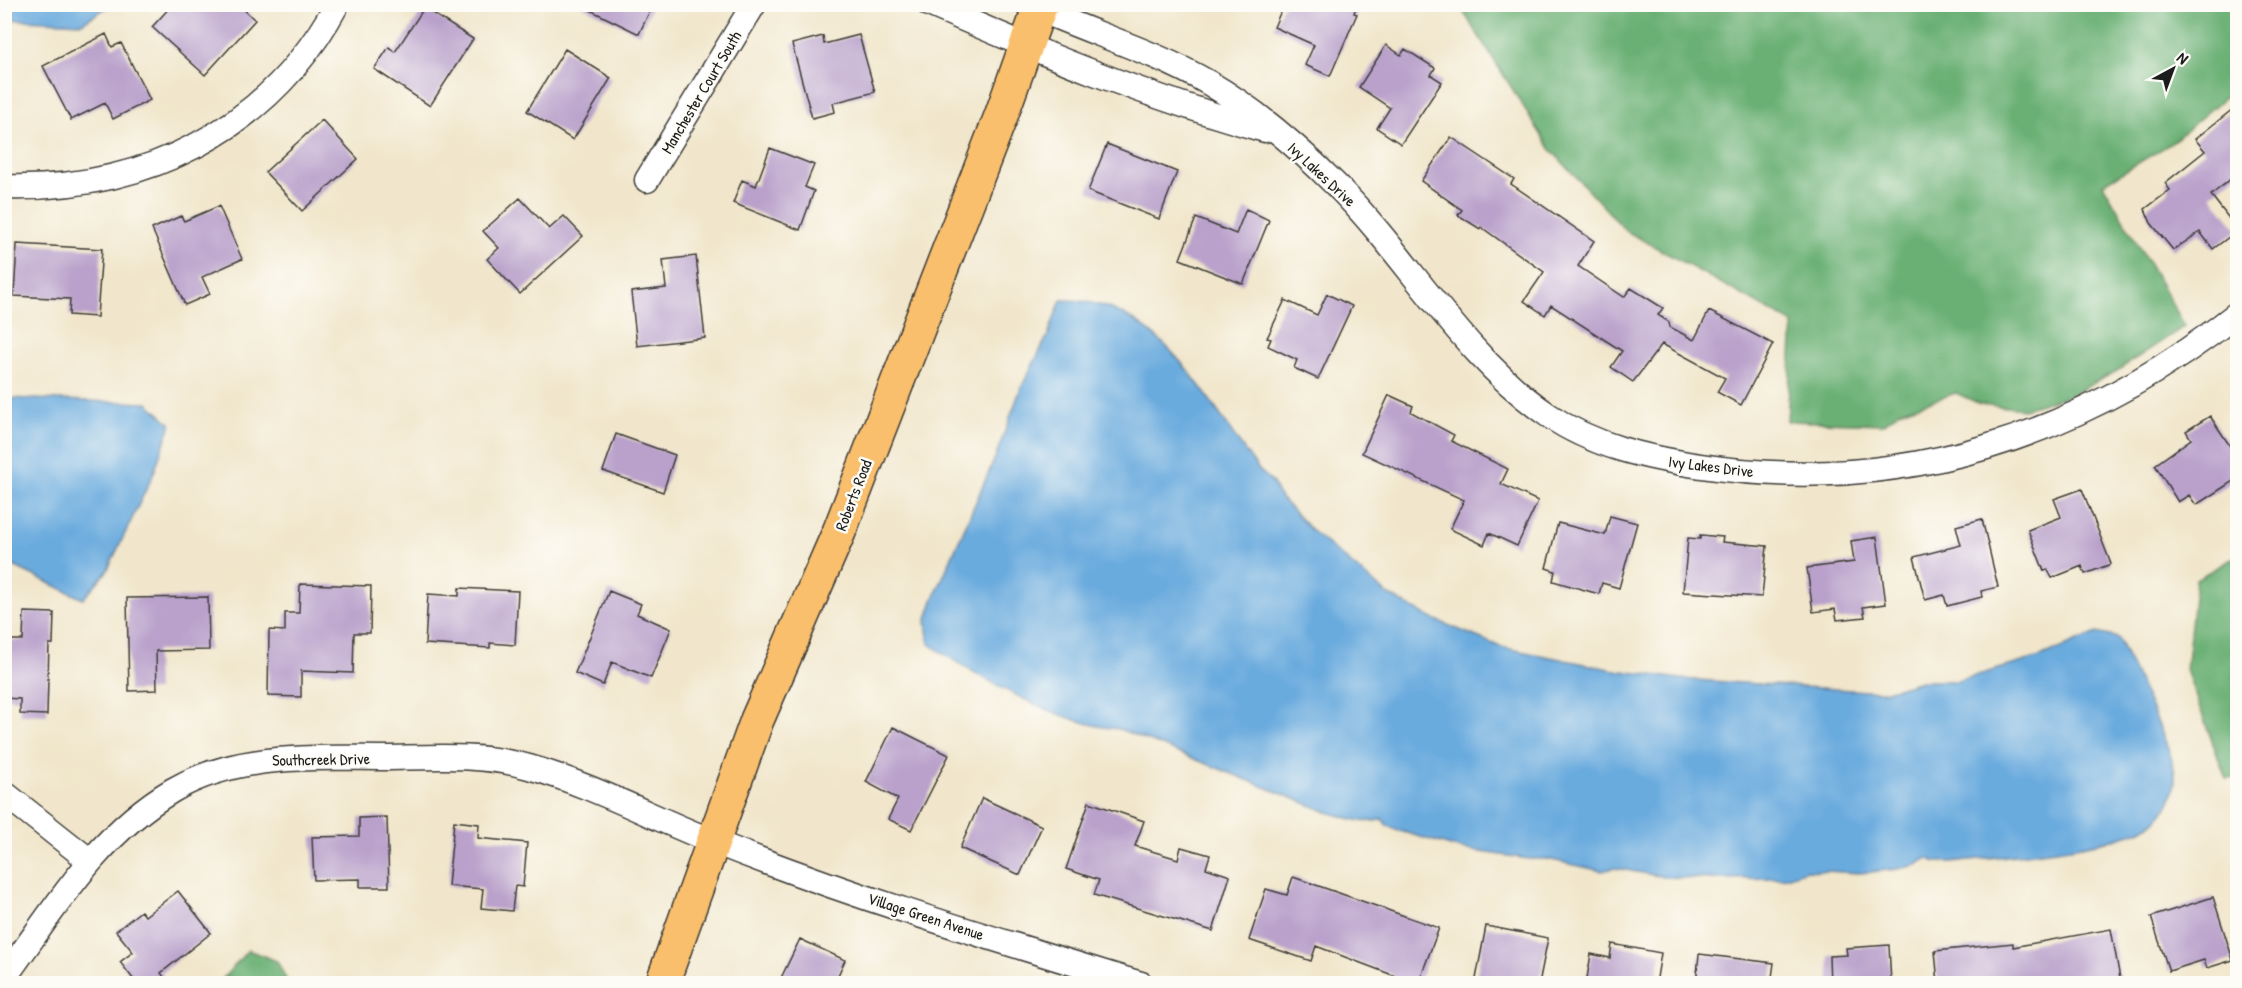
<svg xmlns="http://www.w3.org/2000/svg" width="2242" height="988" font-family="'Patrick Hand',sans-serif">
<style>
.forest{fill:#6ab075;stroke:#436648;stroke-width:1.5}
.water{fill:#6aabde;stroke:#43647d;stroke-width:1.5}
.building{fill:#b9a1cb}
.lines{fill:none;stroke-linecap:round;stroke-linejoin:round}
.street-casing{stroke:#3c3a36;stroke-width:27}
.primary-casing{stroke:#3c3a36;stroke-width:36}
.street{stroke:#fff;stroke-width:24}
.primary{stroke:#f9bf6d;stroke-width:33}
.labels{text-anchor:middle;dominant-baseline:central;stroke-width:5;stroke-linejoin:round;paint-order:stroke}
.street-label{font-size:16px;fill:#1c1c1c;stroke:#fdfcf7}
</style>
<rect width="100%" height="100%" fill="#fdfcf7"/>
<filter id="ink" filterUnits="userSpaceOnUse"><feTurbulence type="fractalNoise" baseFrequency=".0167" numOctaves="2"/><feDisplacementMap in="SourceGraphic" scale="12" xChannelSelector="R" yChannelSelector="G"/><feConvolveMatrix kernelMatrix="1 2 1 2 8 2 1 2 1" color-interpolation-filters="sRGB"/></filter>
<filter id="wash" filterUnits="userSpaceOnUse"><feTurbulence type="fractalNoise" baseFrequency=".008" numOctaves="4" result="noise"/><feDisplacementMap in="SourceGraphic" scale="24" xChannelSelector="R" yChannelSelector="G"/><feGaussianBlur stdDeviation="1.35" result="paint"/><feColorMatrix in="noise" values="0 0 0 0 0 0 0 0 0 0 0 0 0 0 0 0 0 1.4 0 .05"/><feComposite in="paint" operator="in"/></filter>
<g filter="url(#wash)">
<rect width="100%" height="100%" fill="#f1e6cb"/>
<path class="forest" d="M 1459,5 L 2237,5 L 2237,87 L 2170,144 L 2103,184 L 2185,326 L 2115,372 L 2071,395 L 2024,409 L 1980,404 L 1956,393 L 1900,411 L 1883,424 L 1787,421 L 1793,323 L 1626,231 L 1551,150 Z
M 2237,556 L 2237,778 L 2226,779 L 2186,670 L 2196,579 Z
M 248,950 L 277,961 L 288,983 L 219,983 Z"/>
<path class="water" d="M 4,5 L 5,4 L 111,5 L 82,23 L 5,19 Z
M 1061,300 C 1162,298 1206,402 1259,470 L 1273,483 L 1279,496 L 1313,532 L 1387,594 L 1431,618 L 1501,647 L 1615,670 L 1681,679 L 1867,691 L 1886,691 L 1921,681 L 1957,681 L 2040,657 L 2097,633 L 2118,638 C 2131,666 2175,751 2175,777 C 2175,795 2167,813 2152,824 C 2114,849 1999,856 1951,862 L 1936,862 L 1928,858 L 1917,865 L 1898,869 L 1860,873 L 1807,870 L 1783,878 L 1712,879 L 1665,877 L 1614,868 L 1602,871 L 1547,859 L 1529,859 L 1461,849 L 1400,831 L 1388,826 L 1382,819 C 1366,826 1347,817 1330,813 L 1119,729 C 1060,725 978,677 929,644 L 926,622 L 933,600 L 995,458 L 1021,388 L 1048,335 Z
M 5,398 L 148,403 L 171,424 L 153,475 L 107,571 L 83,599 L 5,562 Z"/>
<g id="blocks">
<path class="building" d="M 173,4 L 238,4 L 255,20 L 205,75 L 152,27 Z
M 578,4 L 653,4 L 639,34 Z
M 1284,4 L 1357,4 L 1354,13 L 1357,14 L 1330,76 L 1305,65 L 1314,45 L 1274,27 Z
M 424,8 L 473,39 L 430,106 L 374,69 L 389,47 L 395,52 Z
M 106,34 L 112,47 L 121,43 L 150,100 L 113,119 L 105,103 L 71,120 L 43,66 Z
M 859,35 L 875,92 L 833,103 L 835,112 L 812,118 L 792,44 L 823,36 L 824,44 Z
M 1386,45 L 1401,55 L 1405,49 L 1435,68 L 1431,75 L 1442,82 L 1401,144 L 1377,128 L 1390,108 L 1359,87 Z
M 565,49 L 611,78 L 573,140 L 527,111 Z
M 2238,105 L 2238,173 L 2211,195 L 2238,230 L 2213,249 L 2200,232 L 2173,250 L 2151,223 L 2145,209 L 2170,190 L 2165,183 L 2205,151 L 2195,139 Z
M 322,120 L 358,159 L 302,211 L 265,172 Z
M 1451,137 L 1514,179 L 1511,184 L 1594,241 L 1578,266 L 1624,297 L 1631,288 L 1663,308 L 1658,315 L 1669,322 L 1670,327 L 1694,340 L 1709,311 L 1773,344 L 1741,405 L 1717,392 L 1725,378 L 1662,344 L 1633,382 L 1611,367 L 1622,351 L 1551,305 L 1545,315 L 1524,301 L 1544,272 L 1481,227 L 1480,229 L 1458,215 L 1462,210 L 1421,181 Z
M 1107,144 L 1177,172 L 1159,219 L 1088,191 Z
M 770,148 L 814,165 L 805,187 L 814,191 L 800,230 L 733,203 L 742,180 L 756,186 Z
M 520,198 L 549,229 L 564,216 L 583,236 L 520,294 L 487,259 L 499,248 L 483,231 Z
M 219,206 L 242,259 L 202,277 L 210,294 L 185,305 L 152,229 L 181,216 L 184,221 Z
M 1246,209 L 1269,220 L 1243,284 L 1180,259 L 1196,218 L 1236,234 Z
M 17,244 L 102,249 L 97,317 L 69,315 L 70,299 L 14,296 Z
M 696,256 L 705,338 L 637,346 L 631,292 L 666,288 L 663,260 Z
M 1327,294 L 1352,306 L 1318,379 L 1294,368 L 1297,360 L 1268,346 L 1271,339 L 1267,338 L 1285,300 L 1317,315 Z
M 1389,395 L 1413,406 L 1411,412 L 1454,435 L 1451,441 L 1508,469 L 1501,484 L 1538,501 L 1517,546 L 1489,533 L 1484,545 L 1450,529 L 1464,500 L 1362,453 Z
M 2210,416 L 2238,458 L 2238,478 L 2196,505 L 2189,495 L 2178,502 L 2155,465 L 2191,439 L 2186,431 Z
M 616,434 L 675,455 L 663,492 L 603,471 Z
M 2082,489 L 2111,564 L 2085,574 L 2082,566 L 2052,578 L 2048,570 L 2044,571 L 2028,530 L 2061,517 L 2054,499 Z
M 1610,516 L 1637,523 L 1619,588 L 1602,583 L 1599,594 L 1553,581 L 1555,571 L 1546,568 L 1558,523 L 1605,535 Z
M 1982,519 L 1998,587 L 1981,591 L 1982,597 L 1947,606 L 1944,595 L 1925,600 L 1914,557 L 1961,545 L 1956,526 Z
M 1700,535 L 1723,537 L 1722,542 L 1767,546 L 1762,597 L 1683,592 L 1688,538 L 1700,539 Z
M 1877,537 L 1886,604 L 1863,607 L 1865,617 L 1837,620 L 1835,609 L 1813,612 L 1807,568 L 1854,562 L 1851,541 Z
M 300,584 L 371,586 L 370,633 L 354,633 L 353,673 L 301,671 L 301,697 L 268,696 L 269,630 L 285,631 L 285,613 L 299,613 Z
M 459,588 L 518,591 L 515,645 L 490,643 L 490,648 L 425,644 L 428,594 L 459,596 Z
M 609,591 L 641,604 L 637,614 L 671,629 L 651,678 L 612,662 L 603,685 L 575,673 Z
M 208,597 L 209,650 L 156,651 L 157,690 L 129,691 L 127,598 Z
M 24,612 L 54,613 L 53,644 L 49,644 L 47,715 L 20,714 L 20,699 L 4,698 L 4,640 L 23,640 Z
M 893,727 L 949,755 L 911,830 L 888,819 L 898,799 L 866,782 Z
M 982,798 L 1042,826 L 1020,875 L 960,848 Z
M 1089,802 L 1144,821 L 1135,846 L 1178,859 L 1181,847 L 1210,855 L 1206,868 L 1230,876 L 1213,931 L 1094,895 L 1099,880 L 1066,869 Z
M 387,817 L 389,887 L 360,887 L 360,879 L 314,880 L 312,837 L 359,836 L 359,818 Z
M 454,821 L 479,824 L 478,838 L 527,843 L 523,887 L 515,886 L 512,911 L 481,908 L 483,889 L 448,886 Z
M 1293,877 L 1439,928 L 1418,984 L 1392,984 L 1395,976 L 1316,946 L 1311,961 L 1249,940 L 1266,889 L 1287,895 Z
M 178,891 L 211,933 L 161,973 L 169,984 L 137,984 L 120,962 L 133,952 L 116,931 L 141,911 L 145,916 Z
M 2213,897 L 2233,960 L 2207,968 L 2204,960 L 2169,971 L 2151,917 Z
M 1486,926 L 1548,938 L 1539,984 L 1475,984 Z
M 2111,929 L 2121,984 L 1938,984 L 1935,951 L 2013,943 L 2013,947 Z
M 800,939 L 845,960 L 834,984 L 778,984 Z
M 1612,944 L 1661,953 L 1656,984 L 1586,984 L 1591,954 L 1610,958 Z
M 1889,945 L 1891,984 L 1830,984 L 1829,956 L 1847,955 L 1846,948 Z
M 1699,954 L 1774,963 L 1771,984 L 1696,984 Z"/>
</g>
</g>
<g filter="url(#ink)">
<use href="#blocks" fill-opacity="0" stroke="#3c3a36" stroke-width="1.5"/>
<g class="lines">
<defs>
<path id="street" d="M 929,4 C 1039,52 1149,98 1265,130
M 1027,4 C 1087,32 1152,50 1209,83 C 1254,109 1300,149 1336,185 C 1410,259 1461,355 1548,415 C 1593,446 1648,458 1701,466 C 1901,496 2081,437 2238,313
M 647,180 L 754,4
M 4,187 C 144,191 269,131 337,4
M 4,793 L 90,861
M 4,978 C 54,910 98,834 173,790 C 239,752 316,758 390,758 C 437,757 484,754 529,767 C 592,785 651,817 712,841 C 852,897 997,940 1141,984"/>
<path id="primary" d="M 662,984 L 757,720 L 839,532 L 1001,116 L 1041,4"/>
</defs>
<use href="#street" class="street-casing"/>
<use href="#primary" class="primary-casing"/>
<use href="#street" class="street"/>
<use href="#primary" class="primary"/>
</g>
</g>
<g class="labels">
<g class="street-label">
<text transform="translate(701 92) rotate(-59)">Manchester Court South</text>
<text transform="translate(1322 174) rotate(43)">Ivy Lakes Drive</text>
<text transform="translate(1711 466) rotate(7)">Ivy Lakes Drive</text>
<text transform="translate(853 495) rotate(-69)">Roberts Road</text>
<text transform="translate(321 759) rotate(-1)">Southcreek Drive</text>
<text transform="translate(926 916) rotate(18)">Village Green Avenue</text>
</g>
</g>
<rect width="2242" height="988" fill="none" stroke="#fdfcf7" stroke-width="24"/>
<g transform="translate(2173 69) rotate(41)" stroke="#fdfcf7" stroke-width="4.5" paint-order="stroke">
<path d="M0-4.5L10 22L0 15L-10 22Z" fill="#1c1c1c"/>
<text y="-9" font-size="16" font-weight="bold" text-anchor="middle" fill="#1c1c1c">N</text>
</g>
</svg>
